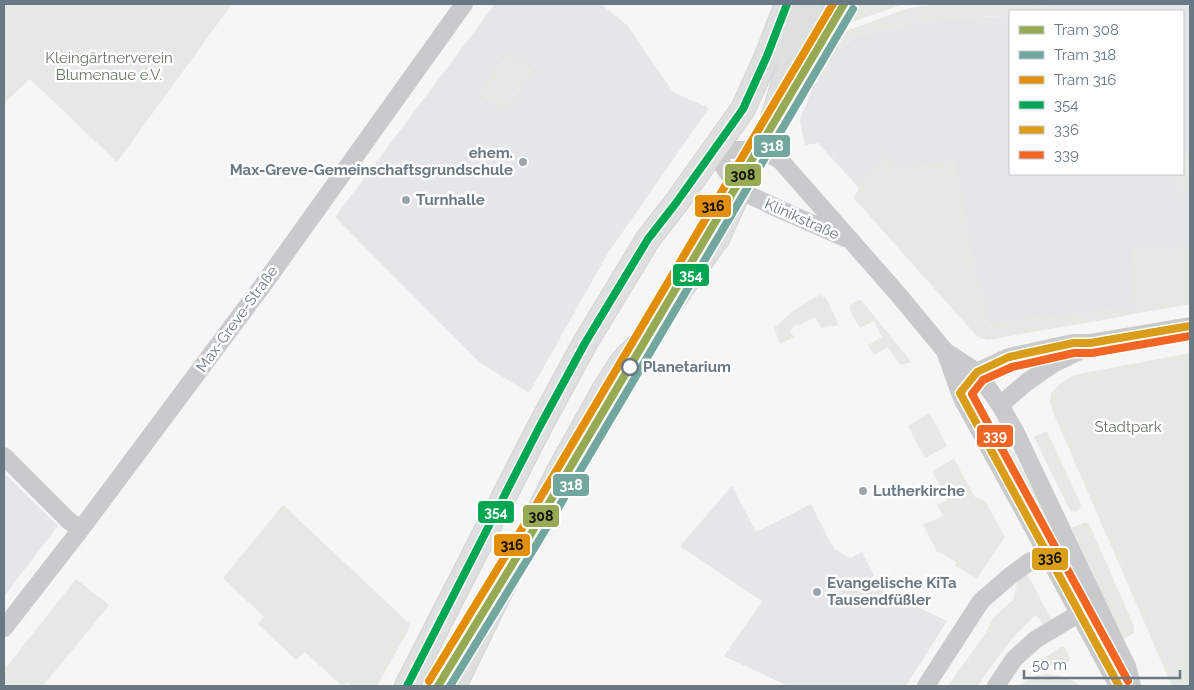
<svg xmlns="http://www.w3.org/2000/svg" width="1194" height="690" font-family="Raleway,sans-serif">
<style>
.built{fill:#e5e6e7}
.green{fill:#e5e8e3}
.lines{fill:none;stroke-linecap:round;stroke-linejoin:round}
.secondary-casing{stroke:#d2d3d4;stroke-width:26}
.street{stroke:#c9cacb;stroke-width:18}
.secondary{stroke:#dedfdf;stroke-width:24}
.bus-1-casing{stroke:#fff;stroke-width:11}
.bus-2-casing{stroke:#fff;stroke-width:11}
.bus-3-casing{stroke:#fff;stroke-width:11}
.bus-1{stroke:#00a651;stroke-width:8}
.bus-2{stroke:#da9d1a;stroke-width:8}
.bus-3{stroke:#f26522;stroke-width:8}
.tram-1-casing{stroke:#fff;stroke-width:11}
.tram-2-casing{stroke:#fff;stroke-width:11}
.tram-3-casing{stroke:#fff;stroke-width:11}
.tram-1{stroke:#95aa53;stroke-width:8}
.tram-2{stroke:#72a7a0;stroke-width:8}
.tram-3{stroke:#e28e07;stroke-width:8}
.poi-dot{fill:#9aa4ac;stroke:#fff;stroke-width:2}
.stop-dot{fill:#fff;stroke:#687884;stroke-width:2.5}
.labels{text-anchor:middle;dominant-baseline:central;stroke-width:5;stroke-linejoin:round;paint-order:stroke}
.park-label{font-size:15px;fill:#667762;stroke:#fff}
.poi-label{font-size:15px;font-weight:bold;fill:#687884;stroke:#fff;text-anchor:start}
.street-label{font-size:15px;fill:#687884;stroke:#fff}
.stop-label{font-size:15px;font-weight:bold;fill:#687884;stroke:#fff;text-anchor:start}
.line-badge{stroke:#fff;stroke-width:2}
.badge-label{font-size:14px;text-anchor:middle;font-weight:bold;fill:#fff}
.pale-badge-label{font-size:14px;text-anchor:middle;font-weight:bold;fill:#111}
</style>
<rect width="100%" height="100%" fill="#f6f6f6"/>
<path class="built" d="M 495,4 L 601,4 L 627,25 L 673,92 L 709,108 L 608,253 L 529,393 L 479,362 L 335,217 Z
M 1053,4 L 1190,4 L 1190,304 L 987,340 L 977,336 L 854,198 L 859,188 L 818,143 L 805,145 L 800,122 L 801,116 L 818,74 L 826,77 L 833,57 L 855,36 L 941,18 L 1010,16 L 1010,174 L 1183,174 L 1183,11 L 1028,11 Z
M 4,473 L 58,526 L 4,596 Z
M 732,486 L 756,532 L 811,504 L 834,549 L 850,558 L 862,552 L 874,575 L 867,583 L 947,621 L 906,686 L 788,686 L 724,656 L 762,601 L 680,546 Z"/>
<path class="green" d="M 4,4 L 232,4 L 117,162 L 30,79 L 4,103 Z
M 844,4 L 904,4 L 834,28 Z
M 941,4 L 1053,4 L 1028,11 L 1010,11 L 1010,16 L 941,18 L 855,36 L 833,57 L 826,77 L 818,74 L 832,36 L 909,8 Z
M 508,52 L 534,71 L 504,112 L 478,94 Z
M 1190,154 L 1190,192 L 1176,194 L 1174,174 L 1183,174 L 1183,155 Z
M 887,156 L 897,170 L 955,160 L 979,290 L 983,290 L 989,324 L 1044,316 L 1045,318 L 1125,307 L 1125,316 L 991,339 L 982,339 L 977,336 L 854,198 L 866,175 Z
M 1190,247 L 1190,304 L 1136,313 L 1131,248 Z
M 819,295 L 826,298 L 839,326 L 828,326 L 821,328 L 815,317 L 798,326 L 797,324 L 791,328 L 792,330 L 790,331 L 794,337 L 780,344 L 774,328 L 793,311 Z
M 861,300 L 906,355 L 911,362 L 900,365 L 888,347 L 874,355 L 868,345 L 882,337 L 874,321 L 860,328 C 858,324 849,312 850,307 C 850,303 857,301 861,300 Z
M 1190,353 L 1190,686 L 1172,686 L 1056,419 L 1050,403 L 1051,393 L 1060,384 L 1074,375 Z
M 930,413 L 947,446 L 925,458 L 908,426 Z
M 1047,431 L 1081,505 L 1079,509 L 1075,512 L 1070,510 L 1034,437 Z
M 1011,449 L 1051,523 L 1044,527 L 1006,452 Z
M 954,459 L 975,497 L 985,501 L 1005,537 L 977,578 L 955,566 L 956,562 C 950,559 943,553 937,552 L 923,525 L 943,516 L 937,505 L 947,500 L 932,471 Z
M 283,505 L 411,625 L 377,686 L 352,686 L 347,682 L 344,686 L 342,686 L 305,652 L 296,660 L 258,624 L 264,617 L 223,578 Z
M 1085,522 L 1089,524 L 1134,626 L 1134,633 L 1123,639 L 1072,528 Z
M 1027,574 L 1052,621 L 1044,625 L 1036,615 C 1011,637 996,659 978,686 L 948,686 L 985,634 L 994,617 L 1013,600 L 1018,579 Z
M 76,579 L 109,605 L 43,686 L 4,686 L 4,670 Z
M 1060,647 L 1065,647 L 1070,658 L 1069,662 L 1034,669 L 1032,667 Z
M 1046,674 C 1059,675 1070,678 1081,686 L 1020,686 L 1035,676 Z"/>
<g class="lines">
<defs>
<path id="secondary" d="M 407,686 L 540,426 L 585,343 L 648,239 L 676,203 L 743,109 L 767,56 L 787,4
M 454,686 L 559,471 L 603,392 L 622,362 L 649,334 L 718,237 L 739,190 L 769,132 L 786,75 L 812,4"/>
</defs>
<use href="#secondary" class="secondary-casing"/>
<path class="street" d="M 713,150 L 761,150 L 780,160 L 897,293 L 945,351 L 977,372 L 1000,405 L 1016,433 L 1118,648 L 1127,666 L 1132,686
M 713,150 L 739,190 L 779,209 L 845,238
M 945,351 L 960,393 L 964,402 L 1025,513 L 1111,673 L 1119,686
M 969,381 L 977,372 L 1009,357 L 1073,343 L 1090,343 L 1190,326
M 1000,405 L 1027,382 L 1053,364 L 1082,350 L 1086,346
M 4,456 L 69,521 L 81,529
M 4,628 L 81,529 L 263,285 L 464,4
M 926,686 L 981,601 L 1010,576 L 1029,562 L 1047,554
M 996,686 L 1014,659 L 1035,640 L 1078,614 L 1084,605"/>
<use href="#secondary" class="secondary"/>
<defs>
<path id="bus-1" d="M 585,425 L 603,392 L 622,362 L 649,334 L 718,237 L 739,190 L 769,132 L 776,113
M 407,686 L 540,426 L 585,343 L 648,239 L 676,203 L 743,109 L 767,56 L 787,4"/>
<path id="bus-2" d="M 1119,686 L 960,393 L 977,372 L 1009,357 L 1073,343 L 1090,343 L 1190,326"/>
<path id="bus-3" d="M 1128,681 L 972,394 L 983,380 L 1012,367 L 1074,353 L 1092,353 L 1190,336"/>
</defs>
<use href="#bus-1" class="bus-1-casing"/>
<use href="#bus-2" class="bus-2-casing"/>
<use href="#bus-3" class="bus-3-casing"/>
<use href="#bus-1" class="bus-1"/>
<use href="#bus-2" class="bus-2"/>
<use href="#bus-3" class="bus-3"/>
<defs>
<path id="tram-1" d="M 438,686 L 529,537 L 844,4"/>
<path id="tram-2" d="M 450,686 L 538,542 L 853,9"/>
<path id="tram-3" d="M 429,681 L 520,532 L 833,4"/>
</defs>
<use href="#tram-1" class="tram-1-casing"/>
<use href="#tram-2" class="tram-2-casing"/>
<use href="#tram-3" class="tram-3-casing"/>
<use href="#tram-1" class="tram-1"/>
<use href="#tram-2" class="tram-2"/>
<use href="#tram-3" class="tram-3"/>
</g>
<g class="poi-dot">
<circle cx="523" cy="162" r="5"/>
<circle cx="406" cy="200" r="5"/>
<circle cx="863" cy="491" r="5"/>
<circle cx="817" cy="592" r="5"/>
</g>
<circle class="stop-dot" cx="630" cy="367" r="8"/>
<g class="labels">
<g class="park-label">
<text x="109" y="58">Kleingärtnerverein<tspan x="109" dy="17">Blumenaue e.V.</tspan></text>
<text x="1128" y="427">Stadtpark</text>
</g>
<g class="poi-label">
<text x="513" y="153" text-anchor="end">ehem.<tspan x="513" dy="17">Max-Greve-Gemeinschaftsgrundschule</tspan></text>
<text x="416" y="200">Turnhalle</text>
<text x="873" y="491">Lutherkirche</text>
<text x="827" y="583">Evangelische KiTa<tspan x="827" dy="17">Tausendfüßler</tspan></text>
</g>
<g class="street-label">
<text transform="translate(802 219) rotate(24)">Klinikstraße</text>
<text transform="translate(237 319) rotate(-54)">Max-Greve-Straße</text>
</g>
<g class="stop-label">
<text x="643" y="367">Planetarium</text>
</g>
</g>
<g class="line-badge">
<rect x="753" y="134" width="38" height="24" rx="5" fill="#72a7a0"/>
<rect x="724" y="163" width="38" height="24" rx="5" fill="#95aa53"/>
<rect x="694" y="194" width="38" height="24" rx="5" fill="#e28e07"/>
<rect x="672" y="263" width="38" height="24" rx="5" fill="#00a651"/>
<rect x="976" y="424" width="38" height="24" rx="5" fill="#f26522"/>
<rect x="552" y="473" width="38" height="24" rx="5" fill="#72a7a0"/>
<rect x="477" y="500" width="38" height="24" rx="5" fill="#00a651"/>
<rect x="522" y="504" width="38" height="24" rx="5" fill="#95aa53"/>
<rect x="493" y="533" width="38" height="24" rx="5" fill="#e28e07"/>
<rect x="1031" y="547" width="38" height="24" rx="5" fill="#da9d1a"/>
</g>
<g class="badge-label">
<text x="772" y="151">318</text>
<text x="691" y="280">354</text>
<text x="995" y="441">339</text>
<text x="571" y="490">318</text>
<text x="496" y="517">354</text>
</g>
<g class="pale-badge-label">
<text x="743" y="180">308</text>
<text x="713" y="211">316</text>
<text x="541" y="521">308</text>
<text x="512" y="550">316</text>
<text x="1050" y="563">336</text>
</g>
<rect width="1194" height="690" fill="none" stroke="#687884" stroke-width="10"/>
<rect x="1009" y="10" width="175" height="165" fill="#ffffff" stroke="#c3c9ce"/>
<rect x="1019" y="26" width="25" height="8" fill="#95aa53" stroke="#c3c9ce"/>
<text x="1054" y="35" font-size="15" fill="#687884">Tram 308</text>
<rect x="1019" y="51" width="25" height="8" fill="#72a7a0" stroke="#c3c9ce"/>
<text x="1054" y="60" font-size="15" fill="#687884">Tram 318</text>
<rect x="1019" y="76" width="25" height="8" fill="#e28e07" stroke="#c3c9ce"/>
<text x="1054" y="85" font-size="15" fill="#687884">Tram 316</text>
<rect x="1019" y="101" width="25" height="8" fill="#00a651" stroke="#c3c9ce"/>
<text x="1054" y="110" font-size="15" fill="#687884">354</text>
<rect x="1019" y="126" width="25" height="8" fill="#da9d1a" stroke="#c3c9ce"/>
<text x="1054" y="135" font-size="15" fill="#687884">336</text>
<rect x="1019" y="151" width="25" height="8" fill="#f26522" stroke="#c3c9ce"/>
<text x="1054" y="160" font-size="15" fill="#687884">339</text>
<path d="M1024 670v8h156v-8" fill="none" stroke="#687884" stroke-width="2.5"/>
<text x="1032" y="670" font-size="15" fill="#687884" stroke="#ffffff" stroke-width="4" paint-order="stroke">50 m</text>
</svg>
